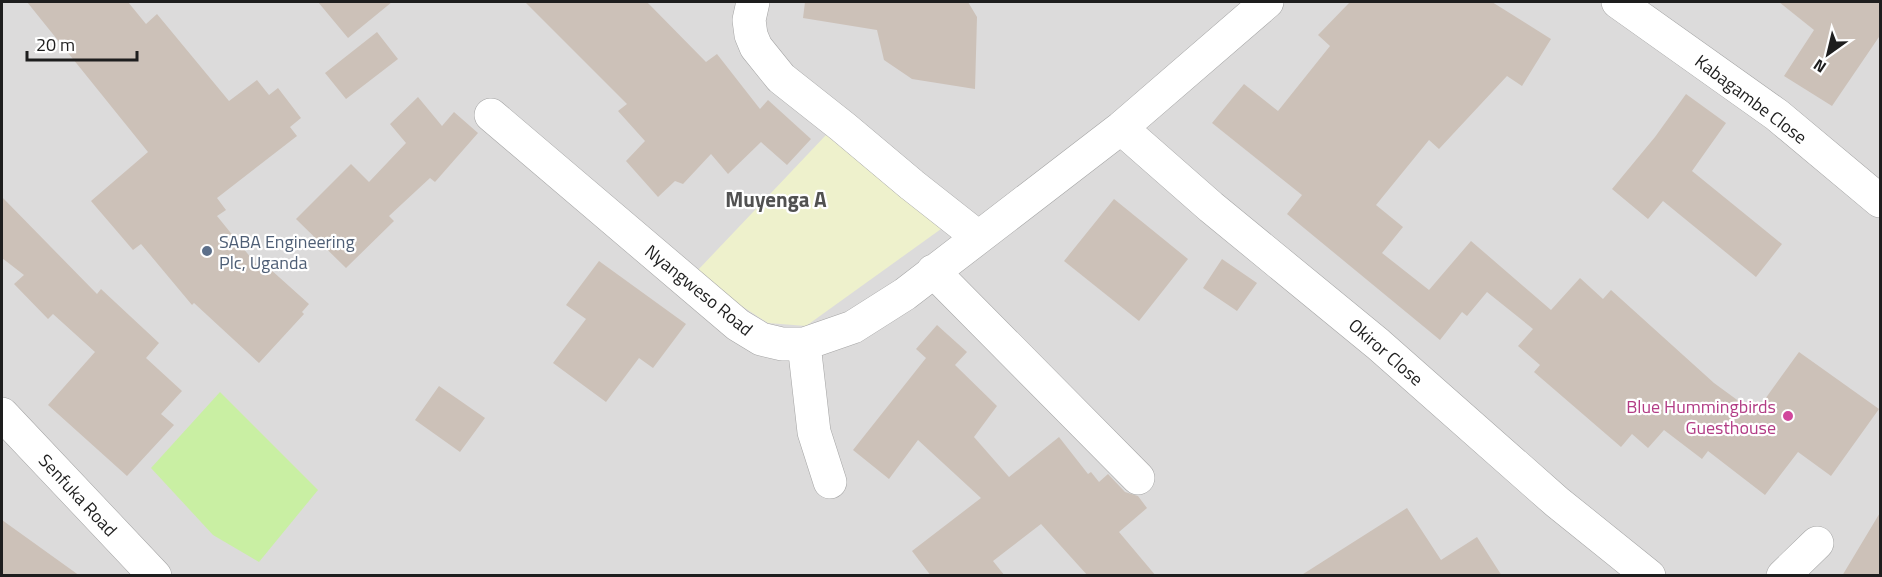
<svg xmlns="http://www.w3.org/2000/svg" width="1882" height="577" font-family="'Titillium Web',sans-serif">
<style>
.residential{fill:#dcdbdb}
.farmland{fill:#eef1cc}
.grass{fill:#c9efa3}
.building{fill:#ccc1b8}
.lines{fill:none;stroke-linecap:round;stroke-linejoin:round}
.minor-casing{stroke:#a5a5a5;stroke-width:34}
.minor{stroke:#fff;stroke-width:33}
.service-dot{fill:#5c6f8a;stroke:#fff;stroke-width:2}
.hotel-dot{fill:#d1479c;stroke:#fff;stroke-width:2}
.labels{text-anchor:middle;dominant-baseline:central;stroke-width:4.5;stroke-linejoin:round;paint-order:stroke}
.street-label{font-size:18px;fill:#1e1e1e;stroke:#fff}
.service-label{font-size:18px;fill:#4e5e75;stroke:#fff;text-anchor:start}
.hotel-label{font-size:18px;fill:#b23c85;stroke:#fff;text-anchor:end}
.quarter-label{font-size:21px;font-weight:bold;fill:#515151;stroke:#fff}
</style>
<rect width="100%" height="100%" fill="#f0ebe3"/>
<path class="residential" d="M 2,2 L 1880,2 L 1880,575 L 2,575 Z"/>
<path class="farmland" d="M 826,135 L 941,229 L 806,326 L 768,323 L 709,285 L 698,270 Z"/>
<path class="grass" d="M 220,392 L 318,490 L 259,562 L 213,535 L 151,468 Z"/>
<path class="building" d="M 27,2 L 128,2 L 146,24 L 157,14 L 229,101 L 257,80 L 269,95 L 278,88 L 301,118 L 290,127 L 297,136 L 217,198 L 226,210 L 217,216 L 256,264 L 260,260 L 309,304 L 302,312 L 304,314 L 259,363 L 194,303 L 192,305 L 141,244 L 133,250 L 91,201 L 148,152 Z
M 318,2 L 392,2 L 348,38 Z
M 525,2 L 647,2 L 706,62 L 717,54 L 760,109 L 768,100 L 811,139 L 787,165 L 761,142 L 728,174 L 711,154 L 683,184 L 675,181 L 658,197 L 626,161 L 645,141 L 618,111 L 627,104 Z
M 805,2 L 968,2 L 977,17 L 975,89 L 912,79 L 884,60 L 877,30 L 803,18 Z
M 1350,2 L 1492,2 L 1551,39 L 1522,86 L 1507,76 L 1439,149 L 1429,140 L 1376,205 L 1403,227 L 1382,253 L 1429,290 L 1471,241 L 1551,310 L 1580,278 L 1603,299 L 1611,290 L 1714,383 L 1755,413 L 1799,352 L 1879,409 L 1831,476 L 1798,452 L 1765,495 L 1708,451 L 1702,459 L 1664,430 L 1648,448 L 1632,434 L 1621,447 L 1534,372 L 1540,365 L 1518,346 L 1533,329 L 1487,292 L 1467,316 L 1462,312 L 1440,340 L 1287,214 L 1302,195 L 1212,123 L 1244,84 L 1278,111 L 1330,46 L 1318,35 Z
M 1779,2 L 1881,2 L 1881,34 L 1832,106 L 1784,76 L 1814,30 Z
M 377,32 L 398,59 L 346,99 L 325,73 Z
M 1686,94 L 1726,123 L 1692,171 L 1782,244 L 1756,277 L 1663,201 L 1648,219 L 1612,189 L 1655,137 Z
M 418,97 L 442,126 L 454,112 L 478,133 L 435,182 L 430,178 L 389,216 L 394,221 L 346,268 L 296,219 L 351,164 L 369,182 L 406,143 L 390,124 Z
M 2,197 L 97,294 L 101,289 L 159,343 L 146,358 L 182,391 L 161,414 L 174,425 L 127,476 L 48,405 L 95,352 L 53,314 L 48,319 L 14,284 L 24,275 L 2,258 Z
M 1114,199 L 1188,259 L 1139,321 L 1064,261 Z
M 1222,259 L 1257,283 L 1237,311 L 1203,288 Z
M 599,261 L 686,324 L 653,368 L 639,358 L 606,402 L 553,363 L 586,319 L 566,305 Z
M 937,325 L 967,352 L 955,365 L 997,406 L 974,437 L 1009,477 L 1059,437 L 1088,474 L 1091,472 L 1099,482 L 1108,474 L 1125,492 L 1138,496 L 1147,508 L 1119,532 L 1156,576 L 1088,576 L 1041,524 L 993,561 L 1005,576 L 931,576 L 912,551 L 981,498 L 918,440 L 889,479 L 853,450 L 926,358 L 916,349 Z
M 439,386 L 485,418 L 460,452 L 415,420 Z
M 1407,508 L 1441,560 L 1477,537 L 1502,576 L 1300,576 Z
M 1881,511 L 1881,576 L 1842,576 Z
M 2,520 L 80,576 L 2,576 Z"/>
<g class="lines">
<defs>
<path id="minor" d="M 753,2 L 749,20 L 751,35 L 756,47 L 781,78 L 843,127 L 912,185 L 978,237
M 1618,2 L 1777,115 L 1880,201
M 491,115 L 738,325 L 761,339 L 782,344 L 804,344 L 853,327 L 905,294 L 1121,128 L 1267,2
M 1121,128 L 1211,207 L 1378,344 L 1557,502 L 1649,576
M 933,271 L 1138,478
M 804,344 L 814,432 L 830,482
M 2,414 L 155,576
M 1783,576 L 1817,543"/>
</defs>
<use href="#minor" class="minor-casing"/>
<use href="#minor" class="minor"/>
</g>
<circle class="service-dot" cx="207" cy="251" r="6"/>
<circle class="hotel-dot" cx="1788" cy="416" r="6"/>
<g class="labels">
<g class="street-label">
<text transform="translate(1751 99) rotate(37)">Kabagambe Close</text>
<text transform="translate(699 290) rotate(39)">Nyangweso Road</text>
<text transform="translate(1386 352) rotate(41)">Okiror Close</text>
<text transform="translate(78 495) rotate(47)">Senfuka Road</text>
</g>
<g class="service-label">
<text x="219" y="241">SABA Engineering<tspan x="219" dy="21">Plc, Uganda</tspan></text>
</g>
<g class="hotel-label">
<text x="1776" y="406">Blue Hummingbirds<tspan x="1776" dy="21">Guesthouse</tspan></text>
</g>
<g class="quarter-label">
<text x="776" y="199">Muyenga A</text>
</g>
</g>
<rect width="1882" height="577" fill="none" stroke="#1e1e1e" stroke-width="6"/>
<g transform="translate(1828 54) rotate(214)" stroke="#ffffff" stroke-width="4.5" paint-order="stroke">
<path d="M0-4.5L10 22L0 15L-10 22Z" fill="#1e1e1e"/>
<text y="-9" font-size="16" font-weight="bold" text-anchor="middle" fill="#1e1e1e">N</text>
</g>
<path d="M27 51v9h110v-9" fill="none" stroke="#1e1e1e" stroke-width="3"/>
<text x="36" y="51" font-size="18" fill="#1e1e1e" stroke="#ffffff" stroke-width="4.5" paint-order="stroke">20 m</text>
</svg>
